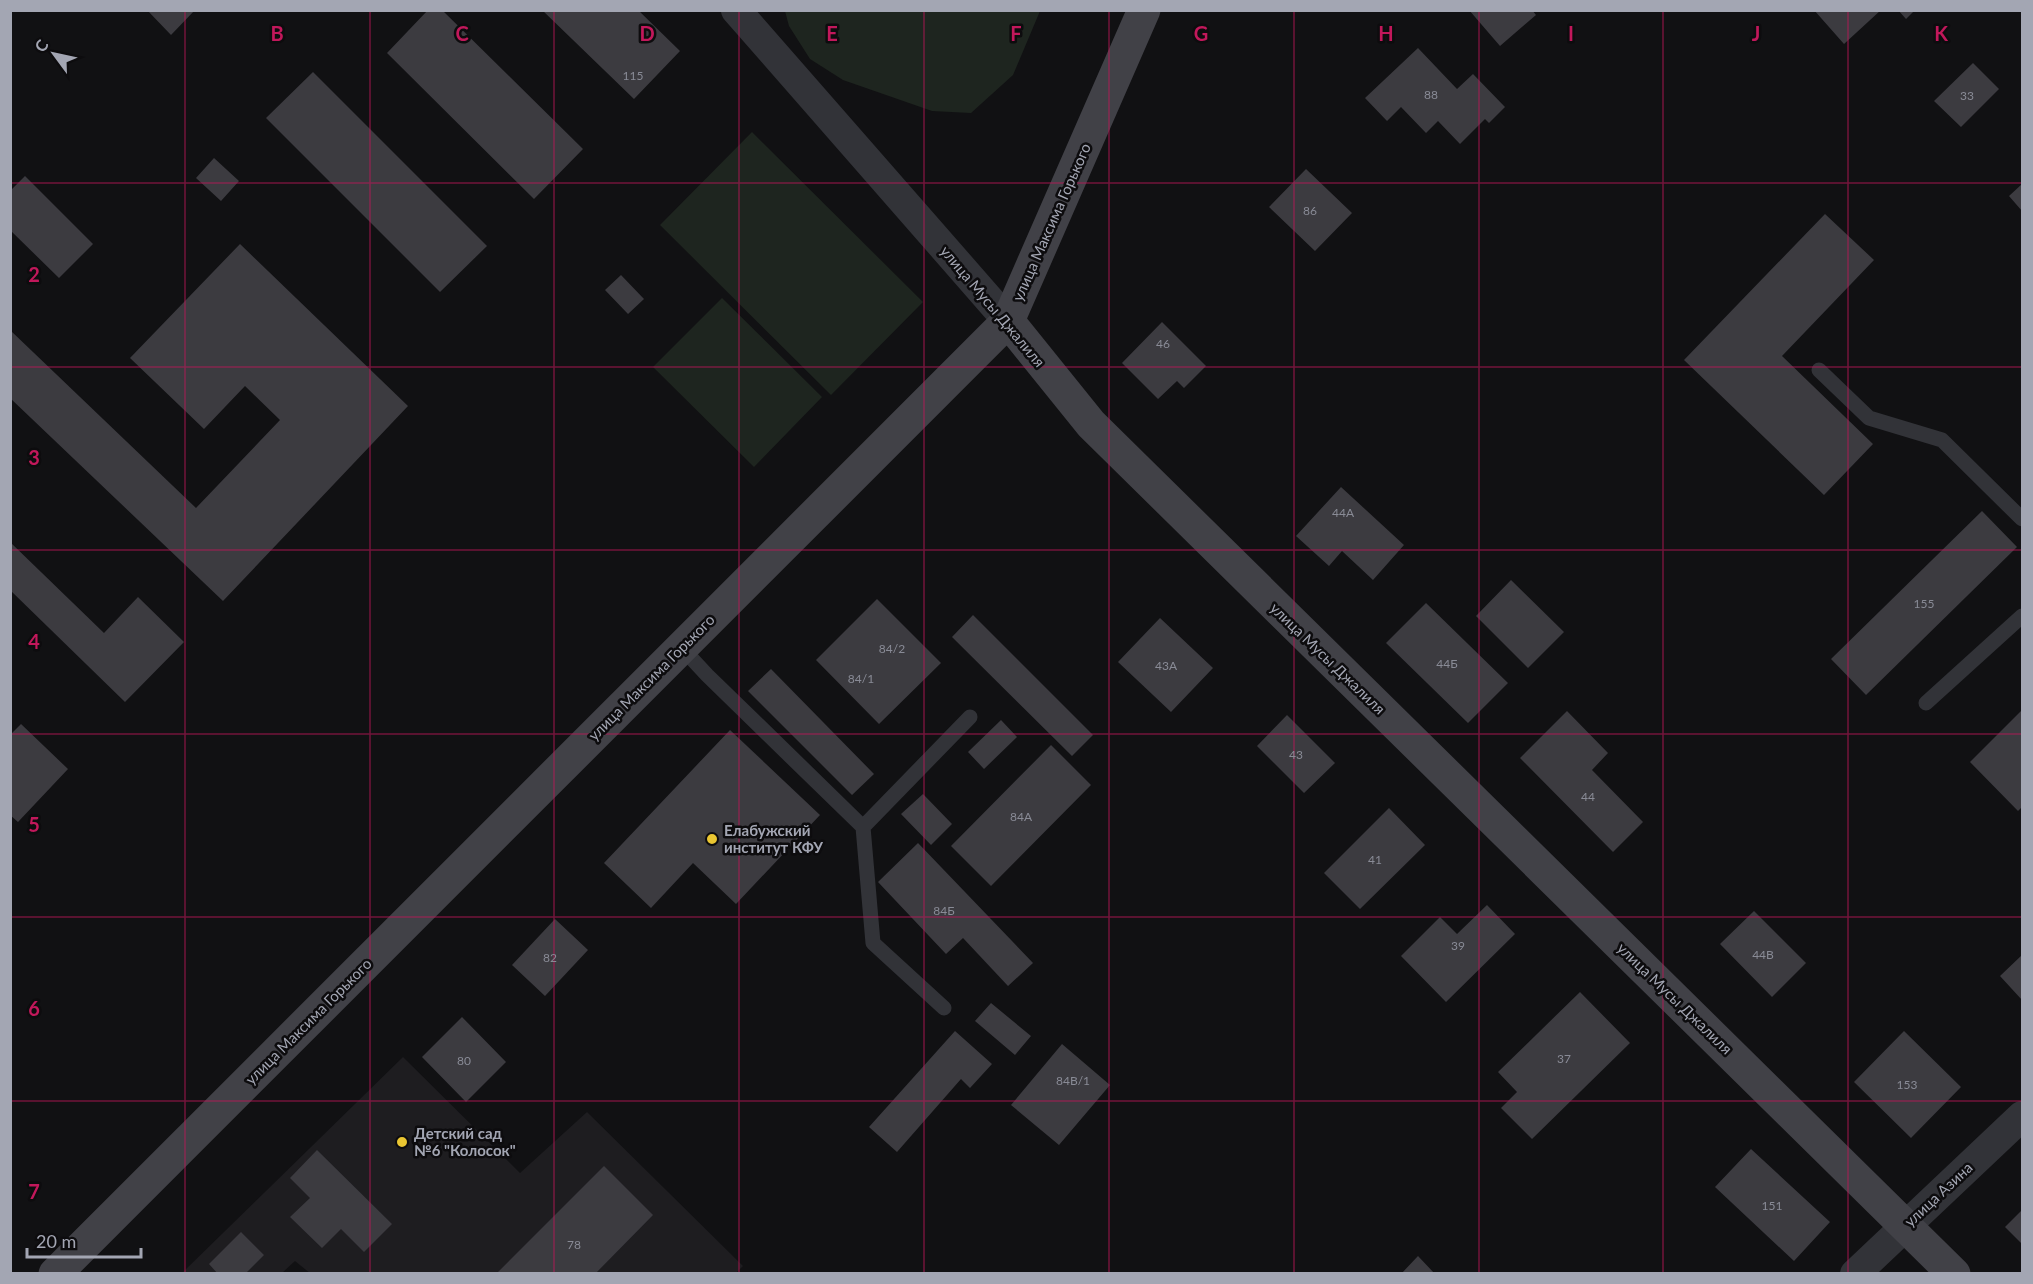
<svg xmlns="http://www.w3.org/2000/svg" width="2033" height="1284" font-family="Lato,sans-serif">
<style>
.built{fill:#1e1d20}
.green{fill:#1e251f}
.building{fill:#3c3b40}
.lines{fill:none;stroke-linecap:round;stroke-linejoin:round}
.lane{stroke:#323338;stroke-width:15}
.street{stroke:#323338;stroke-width:30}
.secondary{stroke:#414147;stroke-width:33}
.grid{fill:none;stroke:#c2185b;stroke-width:1.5;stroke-opacity:0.55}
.poi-dot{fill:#eac632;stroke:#0d0c0e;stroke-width:2}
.labels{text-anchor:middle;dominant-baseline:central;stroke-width:5;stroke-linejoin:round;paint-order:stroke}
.number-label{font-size:12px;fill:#898b96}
.street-label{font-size:15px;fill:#a3a6b3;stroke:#0d0c0e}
.poi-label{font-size:15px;font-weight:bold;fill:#a3a6b3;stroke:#0d0c0e;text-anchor:start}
.grid-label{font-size:20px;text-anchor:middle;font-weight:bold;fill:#c2185b;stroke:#0d0c0e;stroke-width:5;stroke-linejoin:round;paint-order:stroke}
</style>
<rect width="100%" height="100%" fill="#111113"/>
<path class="built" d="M 403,1057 L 520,1173 L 587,1112 L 743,1266 L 735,1274 L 311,1274 L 295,1261 L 282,1273 L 181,1274 Z"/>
<path class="green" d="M 785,11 L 785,10 L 1040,11 L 1013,75 L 971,113 L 932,111 L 843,80 L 810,59 L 789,26 Z
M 752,132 L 923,302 L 831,395 L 660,225 Z
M 722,298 L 822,397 L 754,467 L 653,367 Z"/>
<path class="building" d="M 147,10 L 195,10 L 171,35 Z
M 428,10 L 442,10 L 583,149 L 534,199 L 387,53 Z
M 542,10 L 638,10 L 680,51 L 634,99 Z
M 1469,10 L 1532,10 L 1536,15 L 1500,46 Z
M 1814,10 L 1881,10 L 1844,44 Z
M 1898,10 L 1915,10 L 1906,19 Z
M 1418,48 L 1457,89 L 1473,74 L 1505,107 L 1489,123 L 1485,119 L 1460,144 L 1438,121 L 1426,133 L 1401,107 L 1387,121 L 1365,98 Z
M 1973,63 L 1999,89 L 1961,127 L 1934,101 Z
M 313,72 L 487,246 L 440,292 L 266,118 Z
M 214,158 L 239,181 L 221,201 L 196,178 Z
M 1306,169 L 1352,213 L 1315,251 L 1269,207 Z
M 25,176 L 93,244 L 59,278 L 10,230 L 10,191 Z
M 2022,184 L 2022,211 L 2009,196 Z
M 1825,214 L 1874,260 L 1782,356 L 1873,444 L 1824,495 L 1684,360 Z
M 240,244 L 408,406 L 223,601 L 10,398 L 10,330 L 196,508 L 280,420 L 245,386 L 204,429 L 130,358 Z
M 621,275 L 644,299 L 628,314 L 605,290 Z
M 1162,322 L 1206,366 L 1184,388 L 1177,381 L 1158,399 L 1122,363 Z
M 1341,487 L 1404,545 L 1373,580 L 1342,551 L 1329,566 L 1296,536 Z
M 1982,511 L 2017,547 L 1866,695 L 1831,659 Z
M 10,542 L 104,633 L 138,597 L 184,642 L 125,702 L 10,590 Z
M 1511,580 L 1564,632 L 1528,668 L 1476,616 Z
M 877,599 L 941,663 L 879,724 L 816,660 Z
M 1426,603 L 1508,683 L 1468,723 L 1386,643 Z
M 973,615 L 1093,735 L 1072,756 L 952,637 Z
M 1160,618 L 1213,668 L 1171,712 L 1118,662 Z
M 771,669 L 874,774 L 852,795 L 748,691 Z
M 2022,710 L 2022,807 L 2018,811 L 1970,762 Z
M 1567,711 L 1608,753 L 1592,770 L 1643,822 L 1613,852 L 1520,758 Z
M 1287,715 L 1335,763 L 1304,793 L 1257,746 Z
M 1001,720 L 1017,737 L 984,769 L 968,752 Z
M 21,724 L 68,769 L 18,822 L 10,815 L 10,735 Z
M 730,730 L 820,815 L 736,904 L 693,863 L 651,908 L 604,863 Z
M 1051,745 L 1091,785 L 991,886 L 951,846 Z
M 923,794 L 952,824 L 931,845 L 901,814 Z
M 1389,808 L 1425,845 L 1360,909 L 1324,873 Z
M 918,843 L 1033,963 L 1008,986 L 963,938 L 946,954 L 878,882 Z
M 1487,905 L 1515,934 L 1446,1002 L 1401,956 L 1440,917 L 1457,934 Z
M 1754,911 L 1806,963 L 1772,997 L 1720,944 Z
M 555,919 L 588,950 L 545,996 L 512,965 Z
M 2022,955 L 2022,1000 L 2000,976 Z
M 1580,992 L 1630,1043 L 1532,1139 L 1501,1108 L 1517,1092 L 1498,1072 Z
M 991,1003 L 1031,1036 L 1015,1055 L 975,1021 Z
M 462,1017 L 506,1062 L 466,1102 L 422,1057 Z
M 955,1031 L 992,1064 L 970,1088 L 961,1079 L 897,1152 L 869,1127 Z
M 1904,1031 L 1961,1087 L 1911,1138 L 1854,1082 Z
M 1062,1044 L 1110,1085 L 1059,1145 L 1011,1105 Z
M 1751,1149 L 1830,1222 L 1794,1261 L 1715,1187 Z
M 317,1150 L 392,1224 L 364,1252 L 341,1229 L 322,1248 L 290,1217 L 310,1198 L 290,1178 Z
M 604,1166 L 653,1215 L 595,1274 L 496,1274 Z
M 2022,1210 L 2022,1244 L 2005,1227 Z
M 241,1232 L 264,1255 L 245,1274 L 218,1274 L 209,1264 Z
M 1418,1256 L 1435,1274 L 1401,1274 Z"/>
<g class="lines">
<path class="lane" d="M 1819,370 L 1869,418 L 1942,440 L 2022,519
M 681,647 L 707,675 L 863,827 L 873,943 L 944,1008
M 1926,703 L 2022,616
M 863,827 L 970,717"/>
<path class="street" d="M 736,10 L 1008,321
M 1855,1274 L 2022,1116"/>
<path class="secondary" d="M 1008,321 L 1091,424 L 1954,1274
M 55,1274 L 1008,321 L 1144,10"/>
</g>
<path class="grid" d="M 185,10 L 185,1274M 370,10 L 370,1274M 554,10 L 554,1274M 739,10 L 739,1274M 924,10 L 924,1274M 1109,10 L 1109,1274M 1294,10 L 1294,1274M 1479,10 L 1479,1274M 1663,10 L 1663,1274M 1848,10 L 1848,1274M 10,183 L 2022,183M 10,367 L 2022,367M 10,550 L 2022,550M 10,734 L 2022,734M 10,917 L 2022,917M 10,1101 L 2022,1101"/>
<g class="poi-dot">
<circle cx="712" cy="839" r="6"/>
<circle cx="402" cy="1142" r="6"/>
</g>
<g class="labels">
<g class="number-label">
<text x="633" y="75">115</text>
<text x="1431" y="94">88</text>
<text x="1967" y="95">33</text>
<text x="1310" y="210">86</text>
<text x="1163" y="343">46</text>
<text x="1343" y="512">44А</text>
<text x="1924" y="603">155</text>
<text x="892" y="648">84/2</text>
<text x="1447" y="663">44Б</text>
<text x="1166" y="665">43А</text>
<text x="861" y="678">84/1</text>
<text x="1296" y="754">43</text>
<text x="1588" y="796">44</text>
<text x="1021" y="816">84А</text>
<text x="1375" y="859">41</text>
<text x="944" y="910">84Б</text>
<text x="1458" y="945">39</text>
<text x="1763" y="954">44В</text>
<text x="550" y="957">82</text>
<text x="1564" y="1058">37</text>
<text x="464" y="1060">80</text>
<text x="1073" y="1080">84В/1</text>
<text x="1907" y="1084">153</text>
<text x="1772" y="1205">151</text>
<text x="574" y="1244">78</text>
</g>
<g class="street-label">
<text transform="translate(1051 222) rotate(-66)">улица Максима Горького</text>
<text transform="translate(993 306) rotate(50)">улица Мусы Джалиля</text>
<text transform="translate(1328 658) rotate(44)">улица Мусы Джалиля</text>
<text transform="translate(651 677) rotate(-45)">улица Максима Горького</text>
<text transform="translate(1675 998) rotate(44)">улица Мусы Джалиля</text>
<text transform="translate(308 1021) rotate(-45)">улица Максима Горького</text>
<text transform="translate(1938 1194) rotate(-43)">улица Азина</text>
</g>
<g class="poi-label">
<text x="724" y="830">Елабужский<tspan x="724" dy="17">институт КФУ</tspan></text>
<text x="414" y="1133">Детский сад<tspan x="414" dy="17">№6 "Колосок"</tspan></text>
</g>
</g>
<g class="grid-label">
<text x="277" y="41">B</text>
<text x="462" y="41">C</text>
<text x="647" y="41">D</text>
<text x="832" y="41">E</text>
<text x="1016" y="41">F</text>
<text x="1201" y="41">G</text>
<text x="1386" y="41">H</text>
<text x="1571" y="41">I</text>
<text x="1756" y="41">J</text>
<text x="1941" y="41">K</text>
<text x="34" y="282">2</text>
<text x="34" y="465">3</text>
<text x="34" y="649">4</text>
<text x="34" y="832">5</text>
<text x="34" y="1016">6</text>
<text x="34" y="1199">7</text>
</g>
<rect width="2033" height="1284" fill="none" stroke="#a3a6b3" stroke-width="24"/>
<g transform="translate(54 54) rotate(303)" stroke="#0d0c0e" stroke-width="4.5" paint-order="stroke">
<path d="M0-4.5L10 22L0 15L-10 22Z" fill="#a3a6b3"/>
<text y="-9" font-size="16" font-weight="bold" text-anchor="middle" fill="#a3a6b3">С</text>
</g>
<path d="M27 1248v9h114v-9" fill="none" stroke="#a3a6b3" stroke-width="3"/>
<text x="36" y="1248" font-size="18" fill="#a3a6b3" stroke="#0d0c0e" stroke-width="4.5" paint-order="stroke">20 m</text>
</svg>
